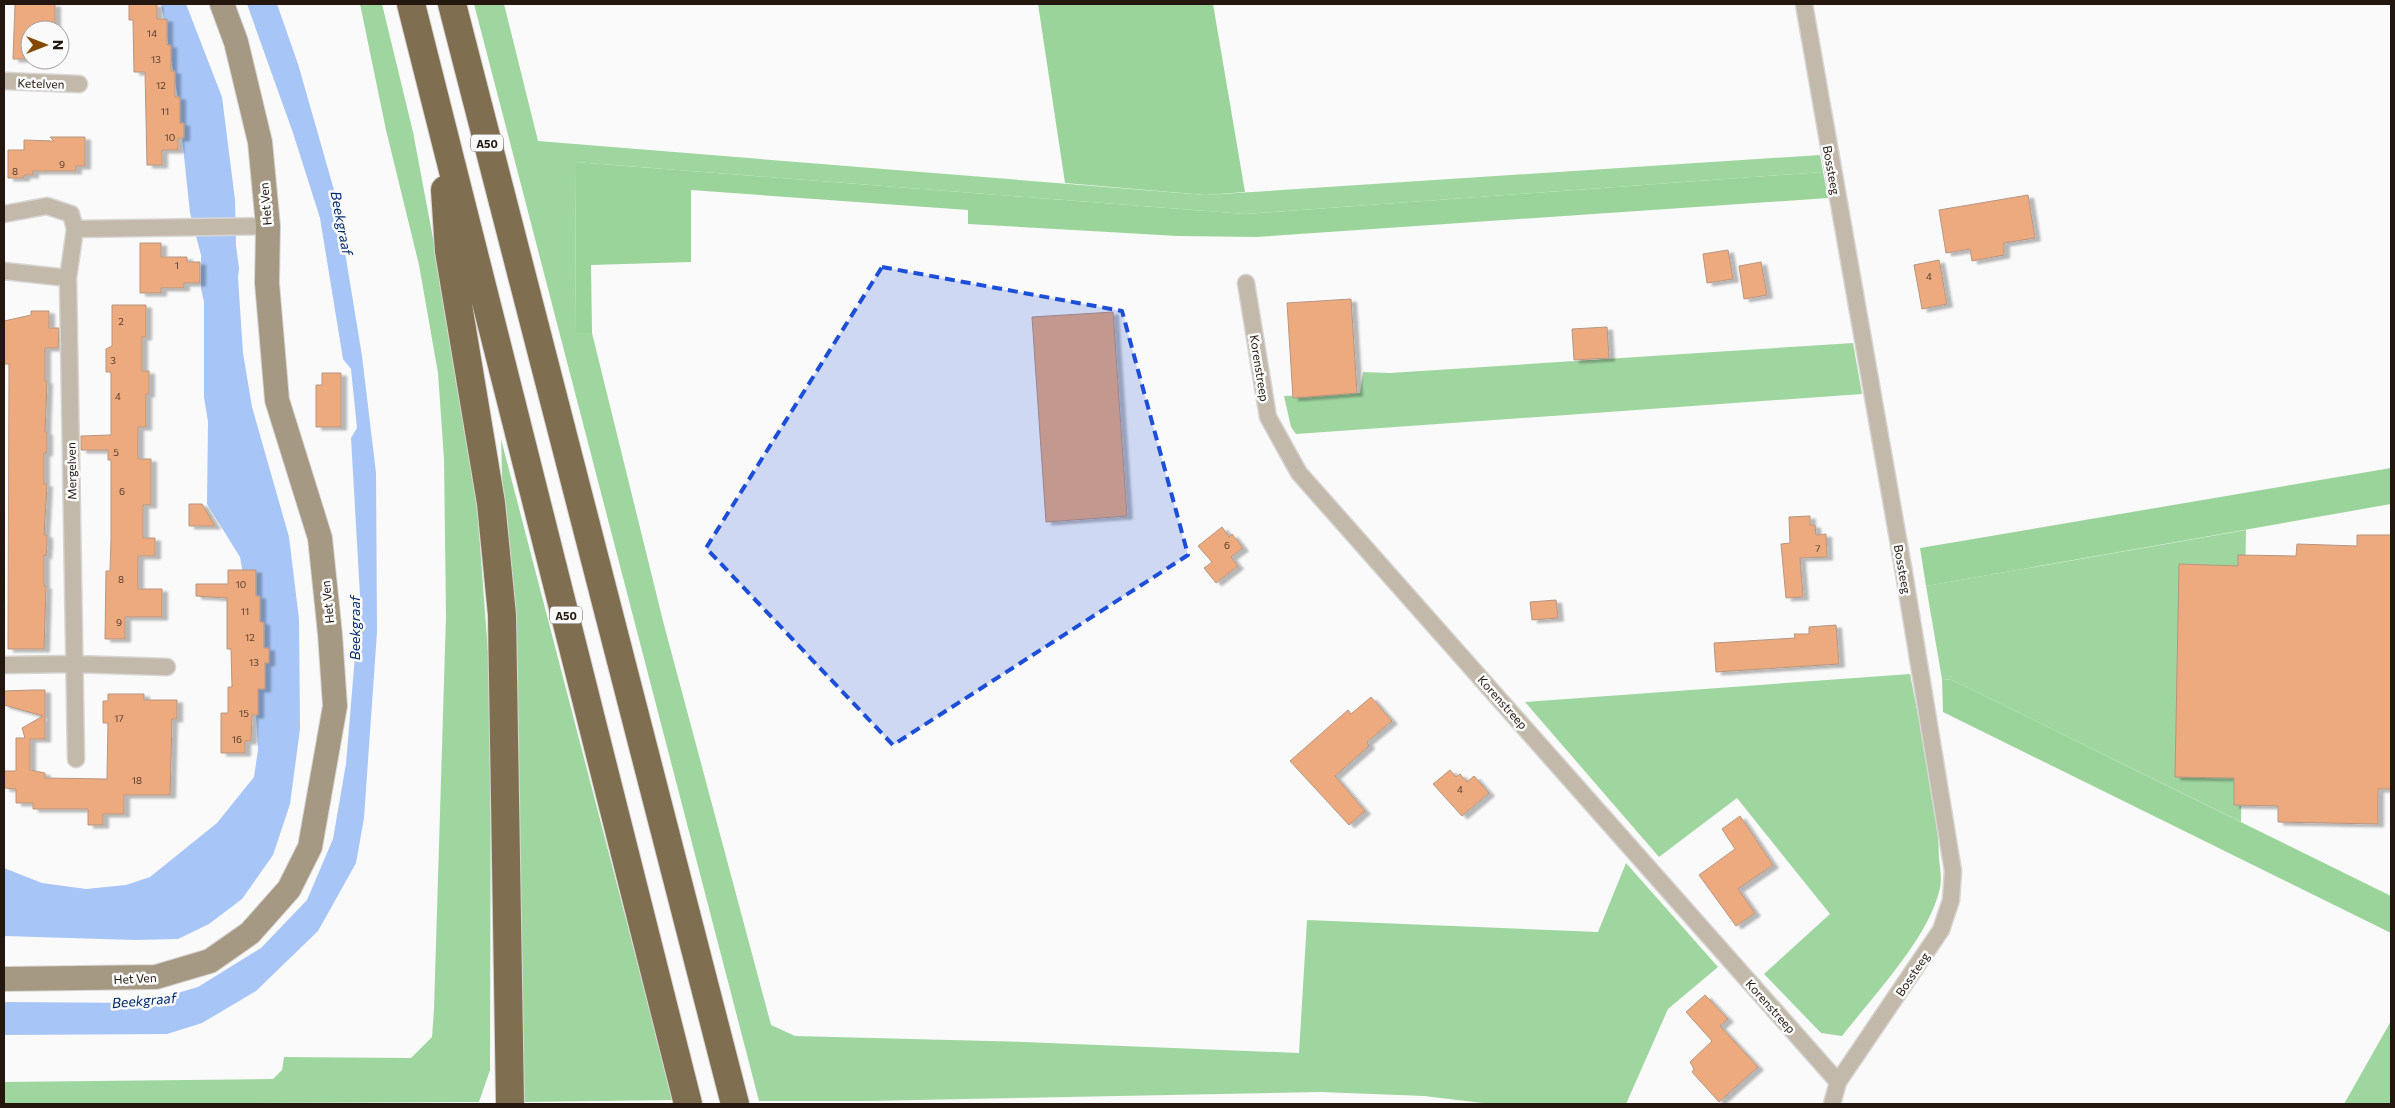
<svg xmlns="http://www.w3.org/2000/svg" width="2395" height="1108" font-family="Commissioner,sans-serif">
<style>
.green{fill:#9fd6a0}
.forest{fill:#9bd49b}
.water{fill:#a7c5f7}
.building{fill:#edaa7e;stroke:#b69581;filter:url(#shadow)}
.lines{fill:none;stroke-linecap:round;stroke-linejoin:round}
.street-casing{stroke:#d8d6d5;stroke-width:19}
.secondary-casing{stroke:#d8d6d5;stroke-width:26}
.highway-casing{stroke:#d8d6d5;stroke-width:30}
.street{stroke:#c2b9aa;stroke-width:16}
.secondary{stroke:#a69984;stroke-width:24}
.highway{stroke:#806e50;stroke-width:28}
.marked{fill:#1d4ed8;fill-opacity:0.2;stroke:#1d4ed8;stroke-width:4;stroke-dasharray:10 6;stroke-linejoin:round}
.labels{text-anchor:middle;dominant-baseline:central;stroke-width:5;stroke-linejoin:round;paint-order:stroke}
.number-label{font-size:10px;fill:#563c2c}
.shield{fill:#fafafa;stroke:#645b56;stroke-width:1}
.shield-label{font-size:11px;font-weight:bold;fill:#241710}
.street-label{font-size:12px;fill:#241710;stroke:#fafafa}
.water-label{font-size:14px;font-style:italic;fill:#022a6f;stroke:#fafafa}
</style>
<defs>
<filter id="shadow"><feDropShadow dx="5.5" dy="3" stdDeviation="1" flood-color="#0004"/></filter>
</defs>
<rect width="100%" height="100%" fill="#fafafa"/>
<path class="green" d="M 360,4 L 382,4 L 413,132 L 473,451 L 491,693 L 490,1070 L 479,1102 L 4,1104 L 4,1082 L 273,1079 L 282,1070 L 284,1057 L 411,1058 L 432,1037 L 434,1009 L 446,616 L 444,459 L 438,373 L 419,265 L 386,130 Z
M 474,4 L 504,4 L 538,141 L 1205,195 L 1820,155 L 1823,172 L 1245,214 L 575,162 L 576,333 L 592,333 L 663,621 L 771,1025 L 795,1036 L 1024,1042 L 1299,1053 L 1307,920 L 1598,932 L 1626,863 L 1718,967 L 1668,1009 L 1626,1104 L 1491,1104 L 1424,1096 L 1320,1092 L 866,1101 L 759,1101 Z
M 1853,343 L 1862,394 L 1296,434 L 1291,427 L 1284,396 L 1360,393 L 1363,372 L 1390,373 Z
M 501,439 L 673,1100 L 520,1102 Z
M 2246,530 L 2241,822 L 1952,680 L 1942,679 L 1926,586 Z
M 1910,674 C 1921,733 1938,798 1939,858 C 1940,867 1942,879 1940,888 C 1929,938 1873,996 1842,1036 L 1821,1033 L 1764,974 L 1830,914 L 1737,798 L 1659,857 L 1525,702 Z
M 2391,1021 L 2391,1104 L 2344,1104 Z"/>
<path class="forest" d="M 1038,4 L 1213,4 L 1245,192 L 1205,195 L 1065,183 Z
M 575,162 L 1245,214 L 1823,172 L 1828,198 L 1256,237 L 1178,236 L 968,224 L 968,210 L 691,190 L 691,262 L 591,265 L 592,333 L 576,333 Z
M 2391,468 L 2391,504 L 1926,586 L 1920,548 Z
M 1942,679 L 1952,680 L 2391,896 L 2391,933 L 1943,712 Z"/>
<path class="water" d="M 161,4 L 186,4 L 222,97 L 235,200 L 236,246 L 239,268 L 238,278 L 243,353 L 252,407 L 289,537 L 299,619 L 300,729 L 290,804 L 273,855 L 242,899 L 209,924 L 178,939 L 135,940 L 4,936 L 4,868 L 42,883 L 86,889 L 126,885 L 150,877 L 217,823 L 254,777 L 258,750 L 251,619 L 240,557 L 207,504 L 208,422 L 204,397 L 204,302 L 201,289 L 201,255 L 190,213 L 178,99 Z
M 247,4 L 277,4 L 298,64 L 336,197 L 362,356 L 376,473 L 377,632 L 364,818 L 356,863 L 318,931 L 256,991 L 202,1023 L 167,1034 L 4,1035 L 4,1002 L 143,1003 L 198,987 L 261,948 L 307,900 L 333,839 L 346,764 L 360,595 L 351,438 L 357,428 L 351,369 L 343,359 L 320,218 L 293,133 Z"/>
<path class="building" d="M 15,4 L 55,4 L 55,30 L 30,30 L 30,59 L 13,59 Z
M 129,4 L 157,4 L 157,19 L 167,19 L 167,45 L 171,45 L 171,71 L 175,71 L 175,97 L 180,97 L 180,123 L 184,123 L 184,138 L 178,138 L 178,150 L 162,150 L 162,165 L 147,165 L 145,72 L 134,72 L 133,20 L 129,20 Z
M 50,137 L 85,137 L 85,166 L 76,166 L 76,171 L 33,171 L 33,175 L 24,175 L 24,178 L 8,178 L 8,150 L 24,150 L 24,140 L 54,141 Z
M 2028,195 L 2035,238 L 2004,243 L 2004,255 L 1972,261 L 1970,249 L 1946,253 L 1939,210 Z
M 140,243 L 161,243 L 161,257 L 187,257 L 187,262 L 200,262 L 200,283 L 184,283 L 184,288 L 161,288 L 161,293 L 140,293 Z
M 1728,250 L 1733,279 L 1707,283 L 1703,254 Z
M 1939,260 L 1947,304 L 1922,309 L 1914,265 Z
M 1761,262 L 1767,295 L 1744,299 L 1739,266 Z
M 1351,299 L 1357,393 L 1293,398 L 1287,303 Z
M 112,305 L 146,305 L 146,337 L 142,337 L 142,371 L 149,371 L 149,394 L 146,394 L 146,427 L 138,427 L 138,459 L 151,459 L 151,505 L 143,505 L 143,538 L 155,538 L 155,556 L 138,556 L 138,589 L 162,589 L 162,617 L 125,617 L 125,639 L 105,639 L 106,571 L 110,571 L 111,539 L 111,460 L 108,460 L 108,450 L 81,450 L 81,436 L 111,435 L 111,372 L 106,372 L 106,349 L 112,346 Z
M 31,311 L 49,311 L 49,328 L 59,328 L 58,348 L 45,348 L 45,381 L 47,381 L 45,432 L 47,432 L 47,453 L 44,453 L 44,484 L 47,484 L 44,535 L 47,535 L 47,545 L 46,556 L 44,555 L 44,586 L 46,586 L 44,649 L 8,649 L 9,364 L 4,364 L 4,321 L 31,315 Z
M 1113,312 L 1127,516 L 1046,522 L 1032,317 Z
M 1607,327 L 1609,358 L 1574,360 L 1572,329 Z
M 322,373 L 341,373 L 341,427 L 316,427 L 316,385 L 322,385 Z
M 189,504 L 202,504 L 215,526 L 189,526 Z
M 1810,516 L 1810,525 L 1815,525 L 1816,535 L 1826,534 L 1827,557 L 1800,558 L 1803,597 L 1786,598 L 1781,544 L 1790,543 L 1789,517 Z
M 1222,527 L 1229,537 L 1232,534 L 1243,548 L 1231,557 L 1238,566 L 1216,583 L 1204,568 L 1212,562 L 1198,546 Z
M 2357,535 L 2391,535 L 2391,789 L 2378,789 L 2378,824 L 2278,822 L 2278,806 L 2234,805 L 2234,778 L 2175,777 L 2179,564 L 2238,566 L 2238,555 L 2296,556 L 2297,544 L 2357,546 Z
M 228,570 L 256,570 L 256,596 L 260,596 L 260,622 L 264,622 L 264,648 L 269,648 L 269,663 L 265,663 L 265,689 L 258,689 L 258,715 L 252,715 L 251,741 L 245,741 L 245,753 L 221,753 L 221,713 L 228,713 L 228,687 L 232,687 L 231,649 L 227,649 L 227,598 L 196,596 L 196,584 L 228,584 Z
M 1556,600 L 1558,618 L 1532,620 L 1530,602 Z
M 1836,625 L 1839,664 L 1716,672 L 1714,643 L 1795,638 L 1794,634 L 1809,634 L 1809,627 Z
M 31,690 L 45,690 L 45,739 L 30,739 L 30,770 L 45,773 L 45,778 L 107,779 L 108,723 L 103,723 L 103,701 L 108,701 L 108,694 L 144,694 L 144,700 L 177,700 L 177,719 L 172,719 L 170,795 L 124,795 L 124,814 L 103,814 L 103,825 L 88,825 L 88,809 L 33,809 L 33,803 L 16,803 L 16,789 L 4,788 L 4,771 L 16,771 L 16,738 L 25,738 L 22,728 L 43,716 L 4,705 L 4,691 Z
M 1371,697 L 1392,721 L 1367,742 L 1369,746 L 1335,776 L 1365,811 L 1349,825 L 1290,761 L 1348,710 L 1351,714 Z
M 1450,770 L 1456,777 L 1460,774 L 1467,782 L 1474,776 L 1489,793 L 1462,816 L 1433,784 Z
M 1740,816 L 1773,865 L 1738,889 L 1755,913 L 1736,926 L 1699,875 L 1735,849 L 1722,829 Z
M 1705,995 L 1728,1019 L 1720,1026 L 1758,1067 L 1719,1102 L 1692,1072 L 1694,1069 L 1690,1062 L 1712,1041 L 1686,1012 Z"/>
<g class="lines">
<defs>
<path id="street" d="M 1804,4 L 1904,573 L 1953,871 L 1951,900 L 1941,930 L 1838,1082 L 1832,1104
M 4,81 L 79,84
M 4,214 L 47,206 L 71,214 L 75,229
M 4,271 L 68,278
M 1246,283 L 1268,417 L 1299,473 L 1838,1082
M 4,665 L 74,664 L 167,667
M 76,759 L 68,278 L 75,229 L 268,226"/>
<path id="secondary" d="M 4,979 L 156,977 L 210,961 L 250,933 L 289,889 L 310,847 L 335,706 L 330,634 L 320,538 L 277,400 L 267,283 L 268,226 L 260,142 L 236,42 L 222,4"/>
<path id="highway" d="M 411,4 L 688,1104
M 452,4 L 735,1104
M 445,190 L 449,251 L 491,503 L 502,615 L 510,1104"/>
</defs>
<use href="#street" class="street-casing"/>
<use href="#secondary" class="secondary-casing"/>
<use href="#highway" class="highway-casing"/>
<use href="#street" class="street"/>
<use href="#secondary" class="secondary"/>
<use href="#highway" class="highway"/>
</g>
<path class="marked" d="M 882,267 L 1122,311 L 1188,555 L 893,745 L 706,548 Z"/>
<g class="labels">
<g class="number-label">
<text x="152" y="33">14</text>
<text x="156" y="59">13</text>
<text x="161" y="85">12</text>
<text x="165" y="111">11</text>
<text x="170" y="137">10</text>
<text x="62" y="164">9</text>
<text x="15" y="171">8</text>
<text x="177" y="265">1</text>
<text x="1929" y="276">4</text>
<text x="121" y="321">2</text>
<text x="113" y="360">3</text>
<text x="118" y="396">4</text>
<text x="116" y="452">5</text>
<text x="122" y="491">6</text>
<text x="1227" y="545">6</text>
<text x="1818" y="548">7</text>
<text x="121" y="579">8</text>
<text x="241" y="584">10</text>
<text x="245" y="611">11</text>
<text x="119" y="622">9</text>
<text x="250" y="637">12</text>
<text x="254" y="662">13</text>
<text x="244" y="713">15</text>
<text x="119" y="718">17</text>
<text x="237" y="739">16</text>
<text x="137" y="780">18</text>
<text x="1460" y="789">4</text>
</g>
<g class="shield">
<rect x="471" y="134.5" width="32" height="17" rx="4"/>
<rect x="550" y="606.5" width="32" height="17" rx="4"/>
</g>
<g class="shield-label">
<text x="487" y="143">A50</text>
<text x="566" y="615">A50</text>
</g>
<g class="street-label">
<text transform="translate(41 83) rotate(2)">Ketelven</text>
<text transform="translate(1832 170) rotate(80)">Bossteeg</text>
<text transform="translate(265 204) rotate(-95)">Het Ven</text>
<text transform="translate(1260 368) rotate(81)">Korenstreep</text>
<text transform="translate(71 471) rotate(-91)">Mergelven</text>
<text transform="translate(1903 569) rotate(80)">Bossteeg</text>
<text transform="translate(327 602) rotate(-96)">Het Ven</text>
<text transform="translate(1503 702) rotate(48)">Korenstreep</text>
<text transform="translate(1912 974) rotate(-56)">Bossteeg</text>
<text transform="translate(135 978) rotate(-3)">Het Ven</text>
<text transform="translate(1771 1006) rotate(48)">Korenstreep</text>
</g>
<g class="water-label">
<text transform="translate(342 223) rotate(79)">Beekgraaf</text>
<text transform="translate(354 628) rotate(-90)">Beekgraaf</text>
<text transform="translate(144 1000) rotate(-5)">Beekgraaf</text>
</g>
</g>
<rect width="2395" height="1108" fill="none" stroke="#241710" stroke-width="10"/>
<g transform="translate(45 45) rotate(90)"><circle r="24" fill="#fafafa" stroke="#a49f9c"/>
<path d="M0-4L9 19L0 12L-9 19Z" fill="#844901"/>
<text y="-8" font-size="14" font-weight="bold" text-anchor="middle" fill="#241710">N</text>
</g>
</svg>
